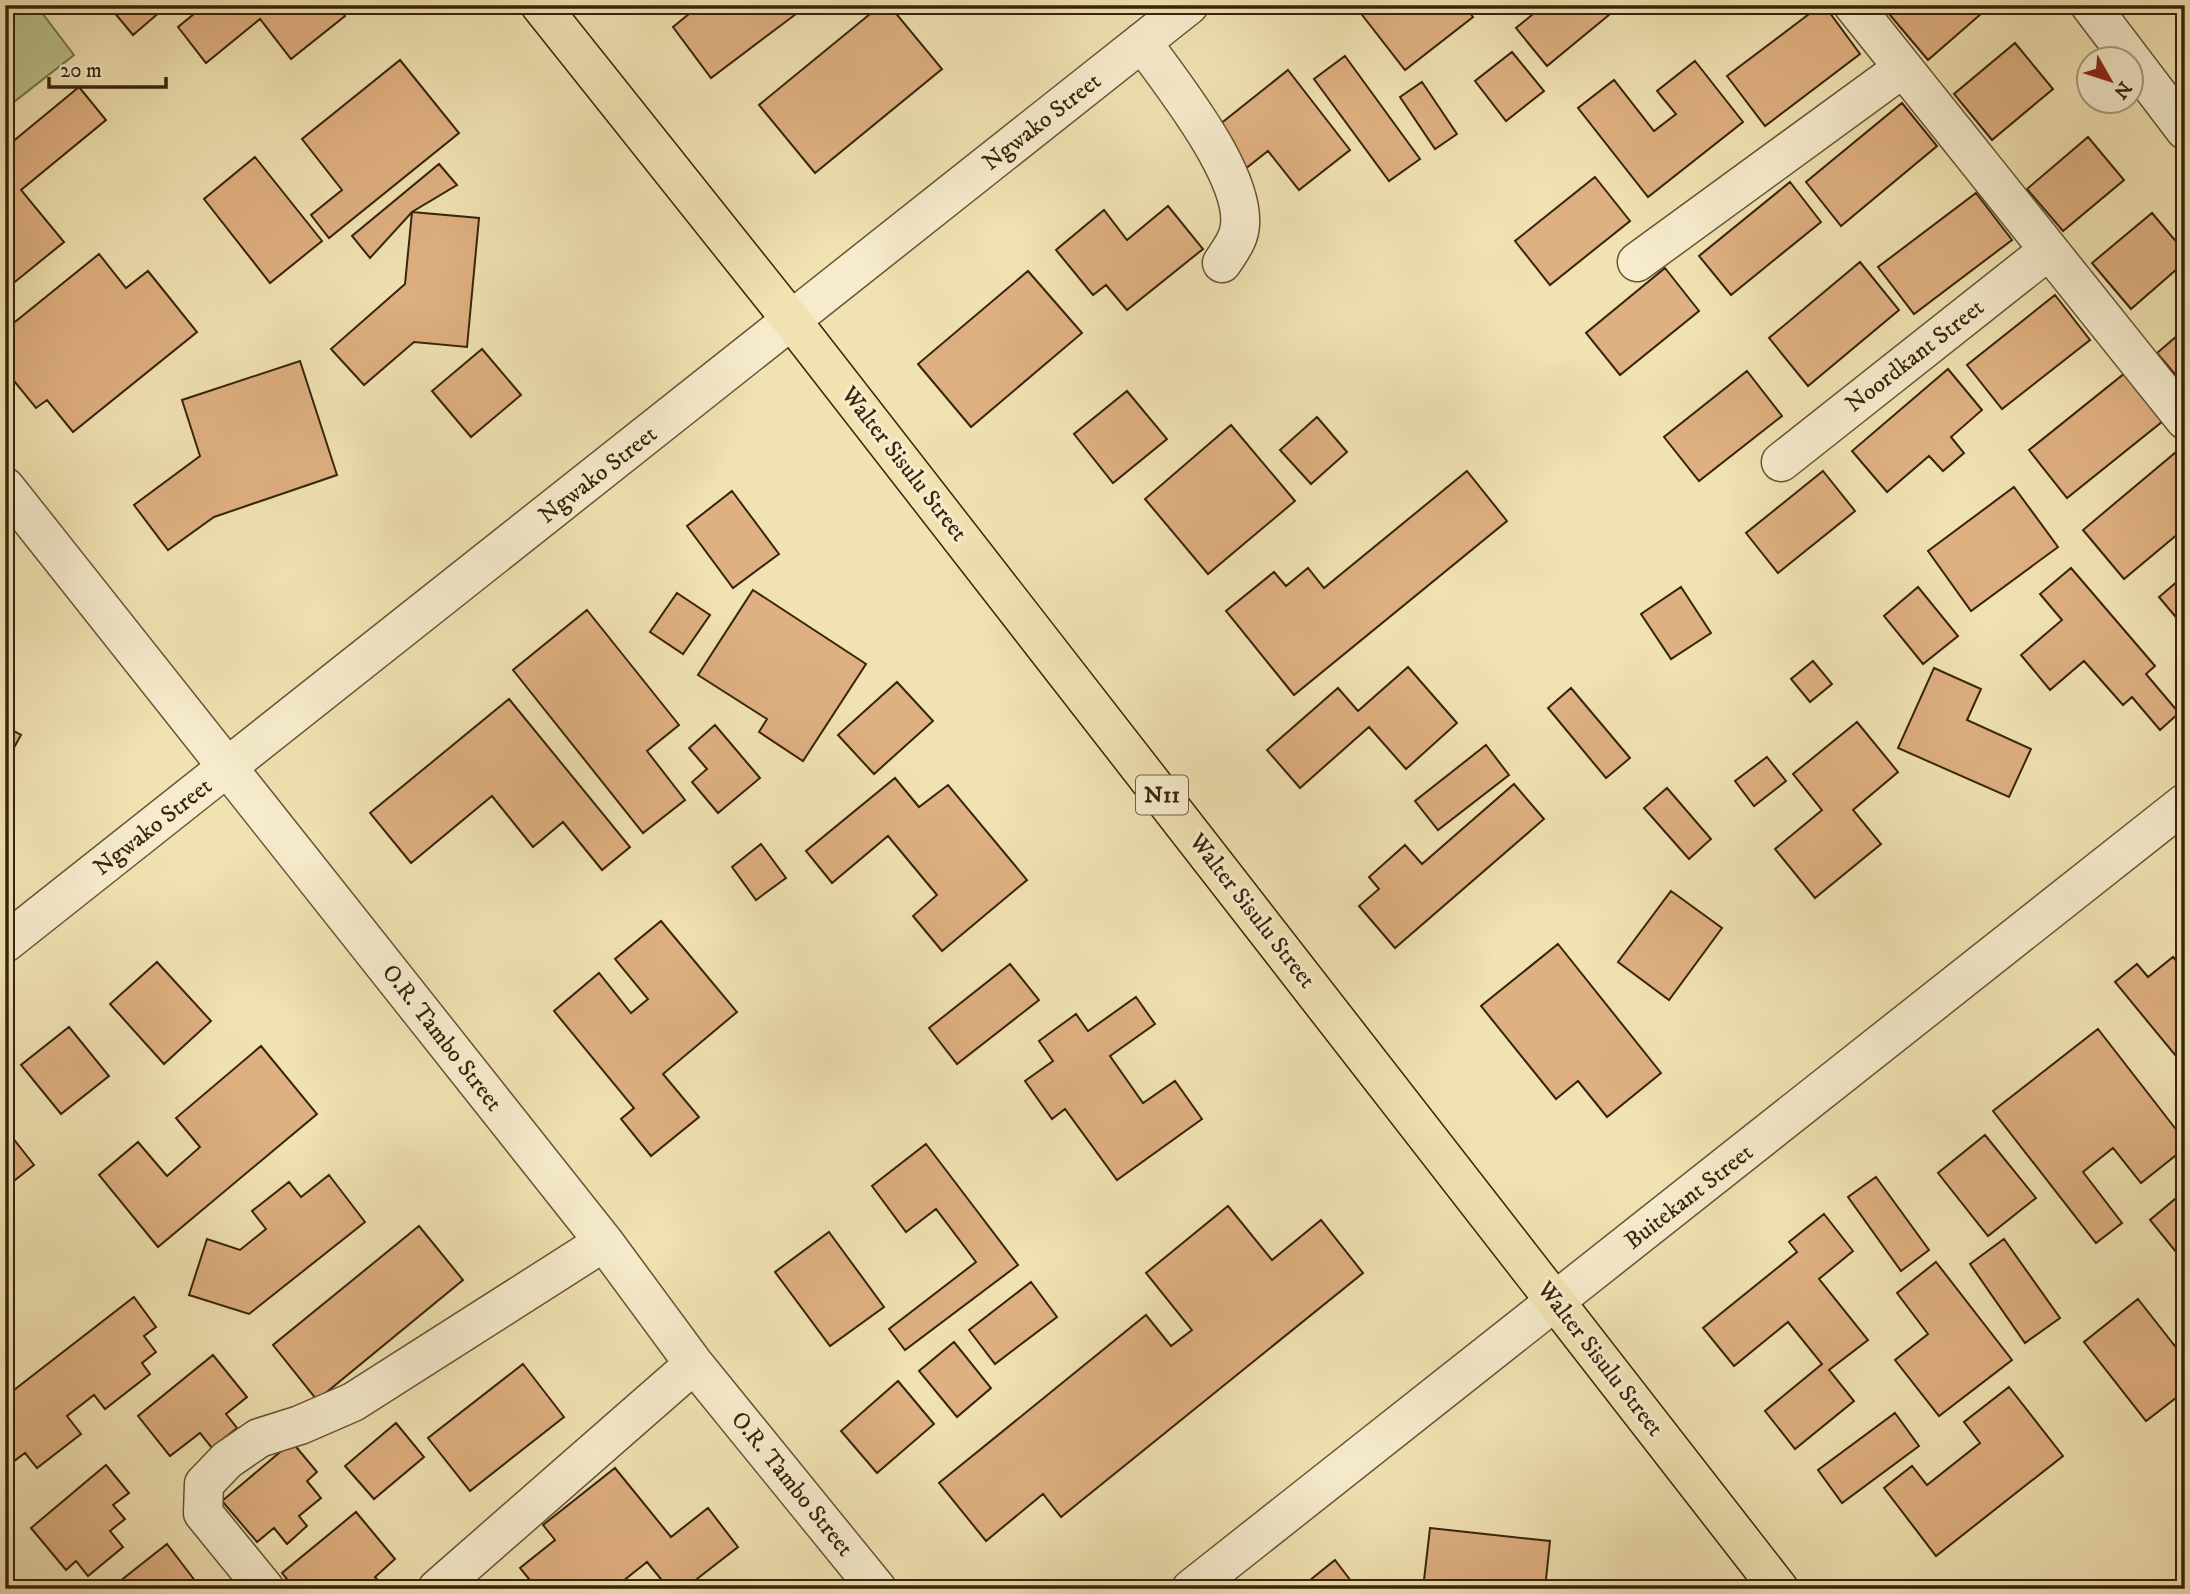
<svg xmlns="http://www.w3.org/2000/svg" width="2190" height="1594" font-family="'IM FELL DW Pica',serif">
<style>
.green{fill:#bac38c;stroke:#78744b;stroke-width:2}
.building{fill:#dfb081;stroke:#37240a;stroke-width:2}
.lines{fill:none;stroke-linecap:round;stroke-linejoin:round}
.minor-casing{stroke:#665434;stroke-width:41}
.highway-casing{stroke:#37240a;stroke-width:41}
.minor{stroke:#f6eccd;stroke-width:38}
.highway{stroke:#f1e2b2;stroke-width:38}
.labels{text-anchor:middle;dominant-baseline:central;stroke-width:6;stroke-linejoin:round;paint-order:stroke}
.shield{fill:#f6eccd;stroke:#706044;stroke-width:2}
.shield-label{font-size:23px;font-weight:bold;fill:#37240a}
.street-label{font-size:24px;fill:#37240a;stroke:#f6eccd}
</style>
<rect width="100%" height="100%" fill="#f1e2b2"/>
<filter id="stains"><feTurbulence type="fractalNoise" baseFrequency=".00286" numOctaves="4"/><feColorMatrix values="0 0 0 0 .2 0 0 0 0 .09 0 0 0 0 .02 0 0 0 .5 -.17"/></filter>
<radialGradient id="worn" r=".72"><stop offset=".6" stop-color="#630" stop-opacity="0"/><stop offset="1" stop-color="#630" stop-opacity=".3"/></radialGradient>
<path class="green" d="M 5,5 L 36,5 L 74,55 L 10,105 L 5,99 Z"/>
<path class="building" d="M 108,5 L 168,5 L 133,35 Z
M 205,5 L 337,5 L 345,16 L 291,59 L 260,19 L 206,63 L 178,27 Z
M 808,5 L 711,78 L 673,27 L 700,5 Z
M 881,5 L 889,5 L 942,69 L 815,173 L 759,105 Z
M 1366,5 L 1464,5 L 1473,17 L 1405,70 L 1359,11 Z
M 1544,5 L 1621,5 L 1547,66 L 1516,28 Z
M 1821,5 L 1824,5 L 1860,54 L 1765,126 L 1727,76 Z
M 1902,5 L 1987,5 L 1989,7 L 1928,60 L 1890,15 Z
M 2015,43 L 2053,89 L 1992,140 L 1954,94 Z
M 1512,52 L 1544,91 L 1506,121 L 1475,81 Z
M 1345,56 L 1420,159 L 1389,181 L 1314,79 Z
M 400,60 L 459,133 L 329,238 L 311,215 L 342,190 L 302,139 Z
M 1695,61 L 1743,122 L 1648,197 L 1578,108 L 1614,80 L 1654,131 L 1676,114 L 1657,91 Z
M 1288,70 L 1350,150 L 1299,190 L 1268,151 L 1245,169 L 1214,129 Z
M 1422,82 L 1457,134 L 1435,149 L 1400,97 Z
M 79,87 L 106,120 L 21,190 L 64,242 L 5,290 L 5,148 Z
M 1902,103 L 1937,146 L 1841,226 L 1806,182 Z
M 2088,137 L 2124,180 L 2063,231 L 2027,189 Z
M 255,157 L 322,241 L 270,283 L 204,199 Z
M 439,164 L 457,185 L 412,212 L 370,258 L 352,236 Z
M 1595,177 L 1630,221 L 1550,285 L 1515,241 Z
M 1790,182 L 1821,222 L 1731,295 L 1699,256 Z
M 1976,193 L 2012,240 L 1914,314 L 1878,267 Z
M 1168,206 L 1203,249 L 1127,310 L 1106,285 L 1093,295 L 1056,250 L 1104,210 L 1127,240 Z
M 412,212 L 479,218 L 467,347 L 414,342 L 364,385 L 331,349 L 405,284 Z
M 2152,213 L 2185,252 L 2185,262 L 2131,309 L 2092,263 Z
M 99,254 L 126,288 L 148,271 L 197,332 L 73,432 L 47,400 L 36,408 L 5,370 L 5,330 Z
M 1860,262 L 1899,310 L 1808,386 L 1769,338 Z
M 1665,268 L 1699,311 L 1620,375 L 1586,333 Z
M 1028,271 L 1082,333 L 971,427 L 918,364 Z
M 2055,295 L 2090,340 L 2002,409 L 1967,365 Z
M 2185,329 L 2185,386 L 2157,353 Z
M 482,349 L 521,395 L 471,437 L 432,391 Z
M 300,361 L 337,475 L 214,517 L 168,550 L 134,505 L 200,456 L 182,400 Z
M 1948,369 L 1982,410 L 1951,437 L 1964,453 L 1943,471 L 1929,456 L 1887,492 L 1852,451 Z
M 1747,371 L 1782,416 L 1699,481 L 1664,437 Z
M 2125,373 L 2163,421 L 2067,498 L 2029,450 Z
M 1127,391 L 1167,439 L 1113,483 L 1074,434 Z
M 1317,417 L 1347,452 L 1311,484 L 1280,450 Z
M 1231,425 L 1295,501 L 1208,574 L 1145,499 Z
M 2182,447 L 2185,451 L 2185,528 L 2124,579 L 2083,530 Z
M 1467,471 L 1507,521 L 1294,695 L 1226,611 L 1274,572 L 1286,586 L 1308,568 L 1324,588 Z
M 1823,471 L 1855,511 L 1778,573 L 1746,533 Z
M 2014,487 L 2058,547 L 1971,611 L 1928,551 Z
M 732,491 L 779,554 L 733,588 L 687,526 Z
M 2071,568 L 2155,666 L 2146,674 L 2179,713 L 2160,730 L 2132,697 L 2123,705 L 2084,661 L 2050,690 L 2021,655 L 2062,620 L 2040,594 Z
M 2185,575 L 2185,628 L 2159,597 Z
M 1681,587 L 1711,633 L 1671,659 L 1641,614 Z
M 1918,587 L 1958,636 L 1923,664 L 1884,616 Z
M 753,590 L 866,664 L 803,761 L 759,732 L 767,719 L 698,675 Z
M 677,593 L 710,615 L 683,654 L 650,632 Z
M 587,610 L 679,725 L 647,751 L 685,800 L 643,833 L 513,670 Z
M 1813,661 L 1832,684 L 1810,702 L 1791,679 Z
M 1408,667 L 1457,723 L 1406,769 L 1369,727 L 1300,788 L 1267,750 L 1338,688 L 1358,711 Z
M 1934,668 L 1981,689 L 1967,720 L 2031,749 L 2009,797 L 1898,748 Z
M 897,682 L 933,721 L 874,774 L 838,735 Z
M 1571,688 L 1630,758 L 1606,778 L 1548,708 Z
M 509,699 L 630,847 L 602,870 L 563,822 L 533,847 L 492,796 L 411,863 L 370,813 Z
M 1857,722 L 1898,772 L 1853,810 L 1881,844 L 1815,898 L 1775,849 L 1822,810 L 1793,774 Z
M 715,725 L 760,778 L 718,813 L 692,782 L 707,769 L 689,748 Z
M 5,726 L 21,735 L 5,764 Z
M 1486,745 L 1509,775 L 1438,830 L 1415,801 Z
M 1767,757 L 1786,781 L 1754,806 L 1735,781 Z
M 895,778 L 919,807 L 948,785 L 1027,880 L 942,951 L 913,916 L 937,895 L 888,836 L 832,883 L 806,851 Z
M 1514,784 L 1544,819 L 1395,948 L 1359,906 L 1379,889 L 1369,877 L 1405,845 L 1422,864 Z
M 1667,788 L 1711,839 L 1689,859 L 1644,808 Z
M 761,844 L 786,878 L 756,900 L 732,867 Z
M 1671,891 L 1722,928 L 1669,1000 L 1618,962 Z
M 661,921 L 737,1012 L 663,1074 L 699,1117 L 651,1156 L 621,1119 L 634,1108 L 554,1011 L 599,973 L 631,1013 L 648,999 L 615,959 Z
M 1558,944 L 1661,1073 L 1607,1117 L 1578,1081 L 1556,1099 L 1481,1006 Z
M 2173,957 L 2185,971 L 2185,1067 L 2115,982 L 2137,964 L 2148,977 Z
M 157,962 L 211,1021 L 164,1064 L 110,1004 Z
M 1010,964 L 1039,1000 L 957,1064 L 929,1028 Z
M 1136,997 L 1155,1024 L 1110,1056 L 1143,1103 L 1175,1081 L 1202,1119 L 1117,1180 L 1065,1109 L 1052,1119 L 1025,1081 L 1053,1061 L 1039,1041 L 1076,1014 L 1088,1031 Z
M 69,1027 L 109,1076 L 61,1114 L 21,1065 Z
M 2098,1029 L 2185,1141 L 2185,1148 L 2141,1183 L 2113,1148 L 2083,1172 L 2122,1223 L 2096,1243 L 1993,1111 Z
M 261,1046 L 317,1114 L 158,1247 L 99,1175 L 138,1142 L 167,1176 L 200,1147 L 176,1118 Z
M 5,1128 L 34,1165 L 5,1188 Z
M 1985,1135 L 2036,1198 L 1988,1236 L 1938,1173 Z
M 926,1144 L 1018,1265 L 905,1350 L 889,1329 L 976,1262 L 936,1209 L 906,1232 L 872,1186 Z
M 329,1175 L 365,1222 L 249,1314 L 189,1295 L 207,1239 L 240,1250 L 266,1229 L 252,1211 L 289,1182 L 301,1197 Z
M 1876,1177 L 1929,1250 L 1901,1271 L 1848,1197 Z
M 2181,1194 L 2185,1199 L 2185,1263 L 2150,1220 Z
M 1228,1206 L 1272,1260 L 1321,1220 L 1363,1273 L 1061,1517 L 1043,1494 L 986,1541 L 939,1483 L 1146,1315 L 1171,1346 L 1192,1330 L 1146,1273 Z
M 1824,1214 L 1853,1251 L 1819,1279 L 1868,1340 L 1829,1370 L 1854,1401 L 1795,1449 L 1765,1411 L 1822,1364 L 1788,1322 L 1734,1366 L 1703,1328 L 1797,1252 L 1789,1242 Z
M 419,1226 L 463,1280 L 317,1400 L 273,1345 Z
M 829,1232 L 884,1307 L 830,1346 L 775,1272 Z
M 2004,1239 L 2060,1318 L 2025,1343 L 1970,1264 Z
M 1936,1262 L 2012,1360 L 1939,1416 L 1895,1360 L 1928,1334 L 1897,1293 Z
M 1031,1282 L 1057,1317 L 995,1364 L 969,1330 Z
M 134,1297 L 156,1327 L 144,1336 L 156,1352 L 142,1363 L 150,1374 L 105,1409 L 94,1395 L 67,1416 L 81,1434 L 37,1468 L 25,1453 L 9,1465 L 5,1460 L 5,1397 Z
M 2138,1299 L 2185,1359 L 2185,1391 L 2146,1421 L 2084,1342 Z
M 954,1342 L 991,1388 L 957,1417 L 919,1371 Z
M 213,1355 L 247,1397 L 226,1414 L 237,1428 L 212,1448 L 200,1433 L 170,1456 L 138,1416 Z
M 523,1364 L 564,1417 L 470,1491 L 428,1438 Z
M 898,1381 L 934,1424 L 877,1473 L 841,1431 Z
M 2009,1387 L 2063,1456 L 1936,1556 L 1884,1488 L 1912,1466 L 1927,1485 L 1980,1443 L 1964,1422 Z
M 1895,1413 L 1919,1446 L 1842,1503 L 1818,1470 Z
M 396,1423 L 424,1457 L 374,1499 L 345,1466 Z
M 292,1442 L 317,1472 L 307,1481 L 321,1498 L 299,1516 L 307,1526 L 287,1544 L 274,1528 L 257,1542 L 222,1501 Z
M 106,1465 L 129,1493 L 113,1505 L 125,1519 L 110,1531 L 123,1547 L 88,1576 L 76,1561 L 66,1570 L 31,1528 Z
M 615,1468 L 671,1537 L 708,1508 L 738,1547 L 684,1589 L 669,1589 L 647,1562 L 613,1589 L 537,1589 L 520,1568 L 555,1540 L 543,1525 Z
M 356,1512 L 395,1559 L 375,1577 L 385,1589 L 295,1589 L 282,1573 Z
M 1430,1528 L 1550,1541 L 1545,1589 L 1423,1589 Z
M 167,1544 L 196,1582 L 188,1589 L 110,1589 Z
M 1335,1560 L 1357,1589 L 1299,1589 Z"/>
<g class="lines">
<defs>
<path id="minor" d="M 1853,5 L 2185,420
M 2090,5 L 2185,130
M 1142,42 C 1171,83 1255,185 1238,235 C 1235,245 1227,255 1222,263
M 1637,262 L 1903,68
M 1781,462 L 2049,250
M 5,487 L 604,1242 L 694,1364 L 877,1589
M 5,943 L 1189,5
M 265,1589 L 203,1513 L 204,1484 L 227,1460 L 259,1438 L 300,1425 L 353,1402 L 604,1242
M 437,1589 L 694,1364
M 1191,1589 L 2185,803"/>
<path id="highway" d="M 540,5 L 792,321 L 1779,1589"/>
</defs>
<use href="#minor" class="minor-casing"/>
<use href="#highway" class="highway-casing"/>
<use href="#minor" class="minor"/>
<use href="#highway" class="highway"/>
</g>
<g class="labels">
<rect class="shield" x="1136" y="775.5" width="52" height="39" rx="5"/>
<g class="shield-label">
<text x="1162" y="795">N11</text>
</g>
<g class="street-label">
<text transform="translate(1042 122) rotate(-38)">Ngwako Street</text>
<text transform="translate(1915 356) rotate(-38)">Noordkant Street</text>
<text transform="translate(904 464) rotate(52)">Walter Sisulu Street</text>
<text transform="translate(598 475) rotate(-38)">Ngwako Street</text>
<text transform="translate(153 827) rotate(-38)">Ngwako Street</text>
<text transform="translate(1252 911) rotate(52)">Walter Sisulu Street</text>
<text transform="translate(442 1038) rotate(52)">O.R. Tambo Street</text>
<text transform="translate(1689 1197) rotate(-38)">Buitekant Street</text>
<text transform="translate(1600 1359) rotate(52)">Walter Sisulu Street</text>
<text transform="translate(792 1484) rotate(51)">O.R. Tambo Street</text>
</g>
</g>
<rect width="2190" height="1594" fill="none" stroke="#f1e2b2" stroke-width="28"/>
<rect x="7" y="7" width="2176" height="1580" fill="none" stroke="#37240a" stroke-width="3.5"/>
<rect x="14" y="14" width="2162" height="1566" fill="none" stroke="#37240a" stroke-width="2"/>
<g transform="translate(2110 80) rotate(129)"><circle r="33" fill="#f6eccd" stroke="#aa9c7f" stroke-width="2"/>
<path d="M0-5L12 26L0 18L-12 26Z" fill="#8f2418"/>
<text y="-10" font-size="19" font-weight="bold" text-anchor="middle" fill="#37240a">N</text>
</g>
<path d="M49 77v10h117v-10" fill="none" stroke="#37240a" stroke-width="3.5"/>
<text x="60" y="77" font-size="21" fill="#37240a" stroke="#f6eccd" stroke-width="5" paint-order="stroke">20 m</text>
<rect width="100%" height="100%" filter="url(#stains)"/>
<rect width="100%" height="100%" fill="url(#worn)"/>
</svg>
